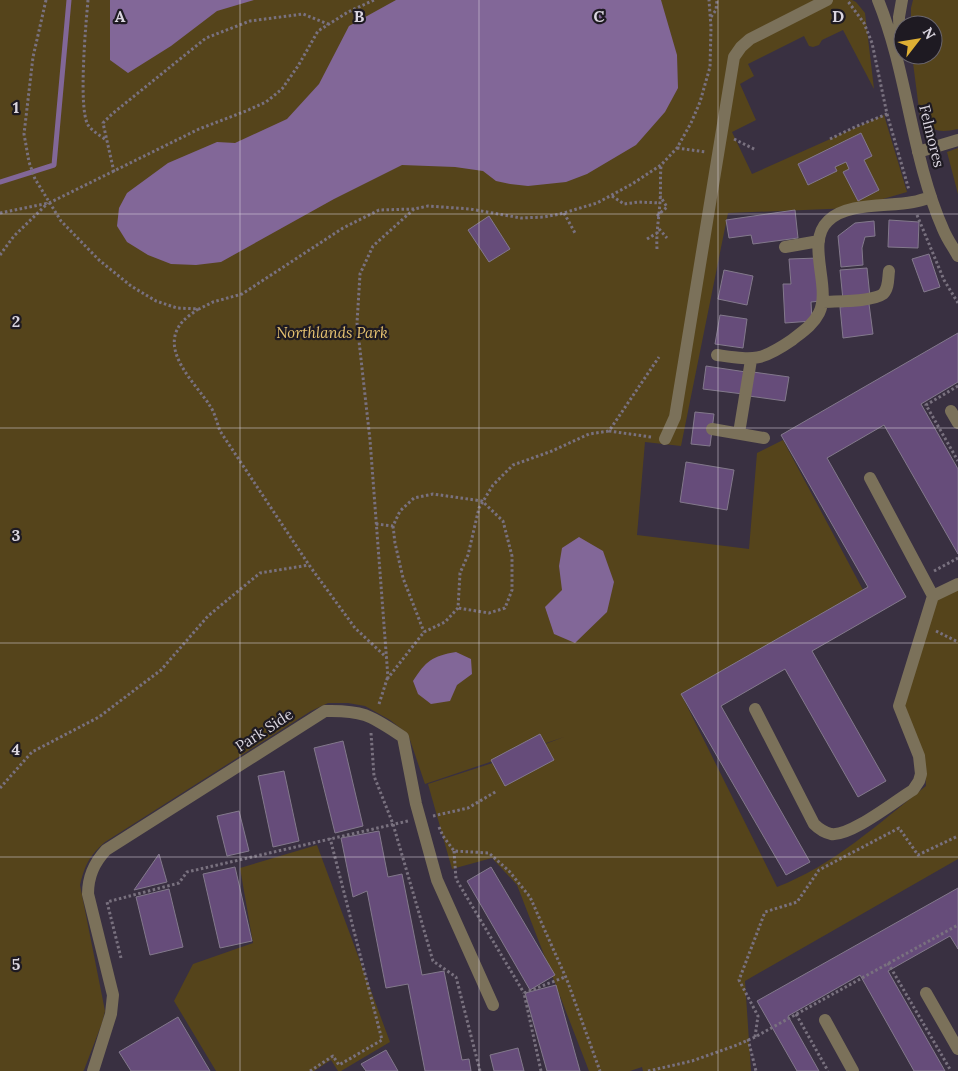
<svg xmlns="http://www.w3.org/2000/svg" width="958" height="1071" font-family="Lora,serif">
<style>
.green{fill:#55441b}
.water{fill:#826798}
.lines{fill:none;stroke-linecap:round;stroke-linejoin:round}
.stream{stroke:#826798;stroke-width:5}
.building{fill:#664c7a;stroke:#83798c}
.path{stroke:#79717f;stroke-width:3;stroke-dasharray:2.5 2.5;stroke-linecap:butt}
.minor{stroke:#7b715a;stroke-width:12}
.grid{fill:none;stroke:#dad5df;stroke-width:1;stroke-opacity:0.55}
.labels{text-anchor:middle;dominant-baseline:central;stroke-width:4.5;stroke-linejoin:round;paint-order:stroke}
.street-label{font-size:15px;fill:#dad5df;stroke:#1e1a22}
.park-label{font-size:15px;font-style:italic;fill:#e6c270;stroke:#1e1a22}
.grid-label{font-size:16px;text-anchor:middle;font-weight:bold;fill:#dad5df;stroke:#1e1a22;stroke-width:4.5;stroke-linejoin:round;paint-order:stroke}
</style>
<rect width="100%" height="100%" fill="#393041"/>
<path class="green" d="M 0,0 L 852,0 L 856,2 L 865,13 L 874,89 L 843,30 L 822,40 L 819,45 L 813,47 L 809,46 L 804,36 L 748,64 L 754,76 L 740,84 L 756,120 L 732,132 L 752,174 L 884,115 L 907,192 L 852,208 L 728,213 L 681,446 L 645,442 L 637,535 L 749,549 L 757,453 L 783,440 L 863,590 L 681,694 L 777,887 C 834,865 879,823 926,786 L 924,754 L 899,706 L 933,596 L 958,584 L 958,859 L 745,981 L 751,1071 L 643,1071 L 642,1067 L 630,1071 L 589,1071 L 517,885 L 492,858 L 452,869 L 428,784 L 511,757 L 564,737 L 425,784 L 408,734 L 390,720 L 365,706 L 348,703 L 328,703 L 311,711 L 105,842 C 89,856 85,865 80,885 L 105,1011 L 102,1023 L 84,1070 L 83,1071 L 0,1071 Z
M 913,0 L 958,0 L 958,129 C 940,133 932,132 920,117 L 912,55 L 933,55 L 933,25 L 911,25 L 911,8 Z
M 958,148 L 958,194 L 947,152 Z
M 317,845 L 390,1042 L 341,1071 L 338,1071 L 331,1060 L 314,1071 L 216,1071 L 174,1001 L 193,964 L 253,943 L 240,868 Z"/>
<path class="water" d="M 110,0 L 254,0 L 217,11 L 171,46 L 128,73 L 110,60 Z
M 396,0 L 661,0 L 677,55 L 678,88 L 665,112 L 636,145 L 587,174 L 566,182 L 528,186 L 510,184 L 496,181 L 483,171 L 455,167 L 402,165 L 334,199 L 221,262 L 196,265 L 171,264 L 148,255 L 127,242 L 117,226 L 119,208 L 127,193 L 168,163 L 217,142 L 235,143 L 287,119 L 319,84 L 349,26 Z
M 579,537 L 603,551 L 614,582 L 607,612 L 575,643 L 554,634 L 545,607 L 562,590 L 559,566 L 562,548 Z
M 456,652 L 471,659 L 472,674 L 457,685 L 450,701 L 431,704 L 418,694 L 413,681 C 426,661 432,656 456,652 Z"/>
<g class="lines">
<path class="stream" d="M 0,182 L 54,165 L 69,0"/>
</g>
<path class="building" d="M 861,133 L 872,156 L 864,160 L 879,190 L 858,201 L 843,172 L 849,169 L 846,162 L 835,167 L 837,171 L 808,185 L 798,164 Z
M 795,210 L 798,238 L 753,244 L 751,235 L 729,238 L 726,220 Z
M 489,216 L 510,249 L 489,262 L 468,230 Z
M 889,220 L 919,222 L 918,248 L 888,247 Z
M 874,221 L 875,236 L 865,237 L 862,248 L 863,265 L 841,267 L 838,236 L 855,223 Z
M 929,254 L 940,287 L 924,292 L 912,259 Z
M 818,258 L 821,301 L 811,302 L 812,321 L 785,323 L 783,284 L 791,284 L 789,259 Z
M 867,268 L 870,297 L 843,300 L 840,270 Z
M 724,270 L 753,276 L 747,305 L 718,299 Z
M 869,304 L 873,334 L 843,338 L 840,307 Z
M 720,315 L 747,319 L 743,348 L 715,344 Z
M 958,333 L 958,382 L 921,404 L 958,469 L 958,554 L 884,425 L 827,458 L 906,597 L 812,651 L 886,781 L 858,797 L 785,669 L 721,706 L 810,862 L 786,875 L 681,694 L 868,587 L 781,435 Z
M 706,366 L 746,372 L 743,394 L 703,389 Z
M 753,372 L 789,377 L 785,401 L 749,396 Z
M 695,412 L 714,414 L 710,446 L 691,444 Z
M 686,462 L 734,470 L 727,510 L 680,502 Z
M 540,734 L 554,760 L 505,786 L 491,760 Z
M 343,741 L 363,826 L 335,833 L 314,748 Z
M 284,771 L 299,841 L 273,847 L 258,776 Z
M 239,811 L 249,851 L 227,856 L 217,816 Z
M 379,831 L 388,877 L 402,874 L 422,975 L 444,971 L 462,1060 L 469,1059 L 471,1071 L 425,1071 L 408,984 L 386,988 L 367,891 L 353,897 L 341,838 Z
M 159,854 L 167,882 L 134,890 Z
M 235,867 L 252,941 L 220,948 L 203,874 Z
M 491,867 L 555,975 L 530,990 L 467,881 Z
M 958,888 L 958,949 L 950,936 L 888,971 L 945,1071 L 914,1071 L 860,975 L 788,1016 L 819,1071 L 797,1071 L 757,1001 Z
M 169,889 L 183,947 L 150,955 L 136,897 Z
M 556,985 L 580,1071 L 547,1071 L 525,993 Z
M 178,1017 L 210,1071 L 131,1071 L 119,1052 Z
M 518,1048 L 524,1071 L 494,1071 L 490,1055 Z
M 386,1050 L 398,1071 L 366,1071 L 361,1064 Z"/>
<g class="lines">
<path class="path" d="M 46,0 L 33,57 L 24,134 L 29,162 L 35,179 L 61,221 L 99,260 L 131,286 L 156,301 L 177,308 L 199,309 L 213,302 L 242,294 L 343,228 L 379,210 L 414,209 L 428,206 L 470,209 L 521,218 L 544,217 L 560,214 L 597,203 L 632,184 L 661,165 L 677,148 L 691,123 L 700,102 L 710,67 L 711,27 L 709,0
M 88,0 C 86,23 78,108 88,125 C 92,131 101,136 106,140
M 711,17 L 716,10 L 717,0
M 887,114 L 909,190
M 734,139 L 756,150
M 830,139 L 855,127 L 887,114 L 872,43 L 864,23 L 847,0
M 677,148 L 706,152
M 114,172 L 103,123 L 112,114 L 206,38 L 250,21 L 303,14 L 328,24
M 612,196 L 624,204 L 639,202 L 660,203
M 414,209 L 373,246 L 360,274 L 357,323 L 370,440 L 388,678 L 424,632 L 445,622 L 458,608 L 460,573 L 468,555 L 479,508 L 493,485 L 513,465 L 552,451 L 589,434 L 609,431
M 0,213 L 49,203 L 199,129 L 246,111 L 266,102 L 282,89 L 298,66 L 318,31 L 348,12 L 374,0
M 564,213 L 575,233
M 917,215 L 944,280 L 958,303
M 657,216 L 667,207 L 660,196
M 659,229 L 667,238
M 647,239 L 657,233
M 657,249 C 656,233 659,218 660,202 C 661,190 660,178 661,166
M 0,255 L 14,236 L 48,203
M 198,309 C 193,313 187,317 183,321 C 157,350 196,383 210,406 C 215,413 217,423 220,431 L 309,565 L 355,628 L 387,658
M 958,386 L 926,405 L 958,461
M 651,437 L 609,431 L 659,357
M 376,524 L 393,526 L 400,511 L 414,498 L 433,494 L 482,501 L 503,521 L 512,556 L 512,590 L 505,608 L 489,613 L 458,608
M 393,526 L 395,543 L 403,578 L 424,632
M 934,571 L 958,558
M 936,631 L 958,642
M 379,704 L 388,676
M 371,733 L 374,776 L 393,824 L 433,961 L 456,977 L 480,1071
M 0,788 L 32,752 L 99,717 L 161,670 L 208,616 L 260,573 L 309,565
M 433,816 L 468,808 L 497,791
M 439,827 L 443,836 L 454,851 L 489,853 L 509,871 L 530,897 L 567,980 L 600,1071
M 454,851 L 456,879 L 524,993
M 121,958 L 107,902 L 179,883 L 187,872 L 408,821
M 888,963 L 951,1071
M 796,1014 L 828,1071
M 755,1037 L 758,1016 L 739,980 L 765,912 L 797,902 L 819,870 L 899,828 L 918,855 L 958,836
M 748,1039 L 756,1071
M 310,1071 L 333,1056 L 339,1065 L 382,1040 L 330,838
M 541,1071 L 524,993 L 565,977
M 648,1071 L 692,1061 L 737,1045 L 755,1037 L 958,925"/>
<path class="minor" d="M 878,0 C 908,74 911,156 943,229 C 947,239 953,247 958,256
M 900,50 L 899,17 L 902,0
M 918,152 L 958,140
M 785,247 L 819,241
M 823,302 C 837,301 872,302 883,294 C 889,288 888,278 889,271
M 717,355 C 754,360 760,362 792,340 C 802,332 813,325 819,313 C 832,287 805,243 828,221 C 847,202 888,207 913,202 C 919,201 925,199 931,197
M 951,411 L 958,423
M 712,429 L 764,438
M 739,433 L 751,360
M 665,439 L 675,417 L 734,57 L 741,47 L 750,39 L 827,0
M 870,478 L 933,596
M 755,709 L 814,824 C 819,829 823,832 831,834 C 850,837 895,801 913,790 L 919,781 L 921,774 L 919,756 L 899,706 L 933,596 L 958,584
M 926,993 L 958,1049
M 825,1020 L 853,1071
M 93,1071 L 111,1014 L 113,995 L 88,894 C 88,876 94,863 106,850 L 325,711 C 364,710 371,716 403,737 L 416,804 L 437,880 L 493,1005"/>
</g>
<path class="grid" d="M 240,0 L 240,1071M 479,0 L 479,1071M 718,0 L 718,1071M 0,214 L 958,214M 0,428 L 958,428M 0,643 L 958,643M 0,857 L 958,857"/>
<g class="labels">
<g class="street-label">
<text transform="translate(932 136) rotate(76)">Felmores</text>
<text transform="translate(264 730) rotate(-33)">Park Side</text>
</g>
<g class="park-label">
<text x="332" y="332">Northlands Park</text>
</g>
</g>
<g class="grid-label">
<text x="120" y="22">A</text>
<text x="359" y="22">B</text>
<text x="599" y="22">C</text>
<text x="838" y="22">D</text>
<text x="16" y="113">1</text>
<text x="16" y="327">2</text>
<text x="16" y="541">3</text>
<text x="16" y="755">4</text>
<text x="16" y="970">5</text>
</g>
<g transform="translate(918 40) rotate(59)"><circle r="24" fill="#1e1a22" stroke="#69656e"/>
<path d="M0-4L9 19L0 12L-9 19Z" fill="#dfb034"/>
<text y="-8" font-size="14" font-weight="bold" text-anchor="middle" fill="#dad5df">N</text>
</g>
</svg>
